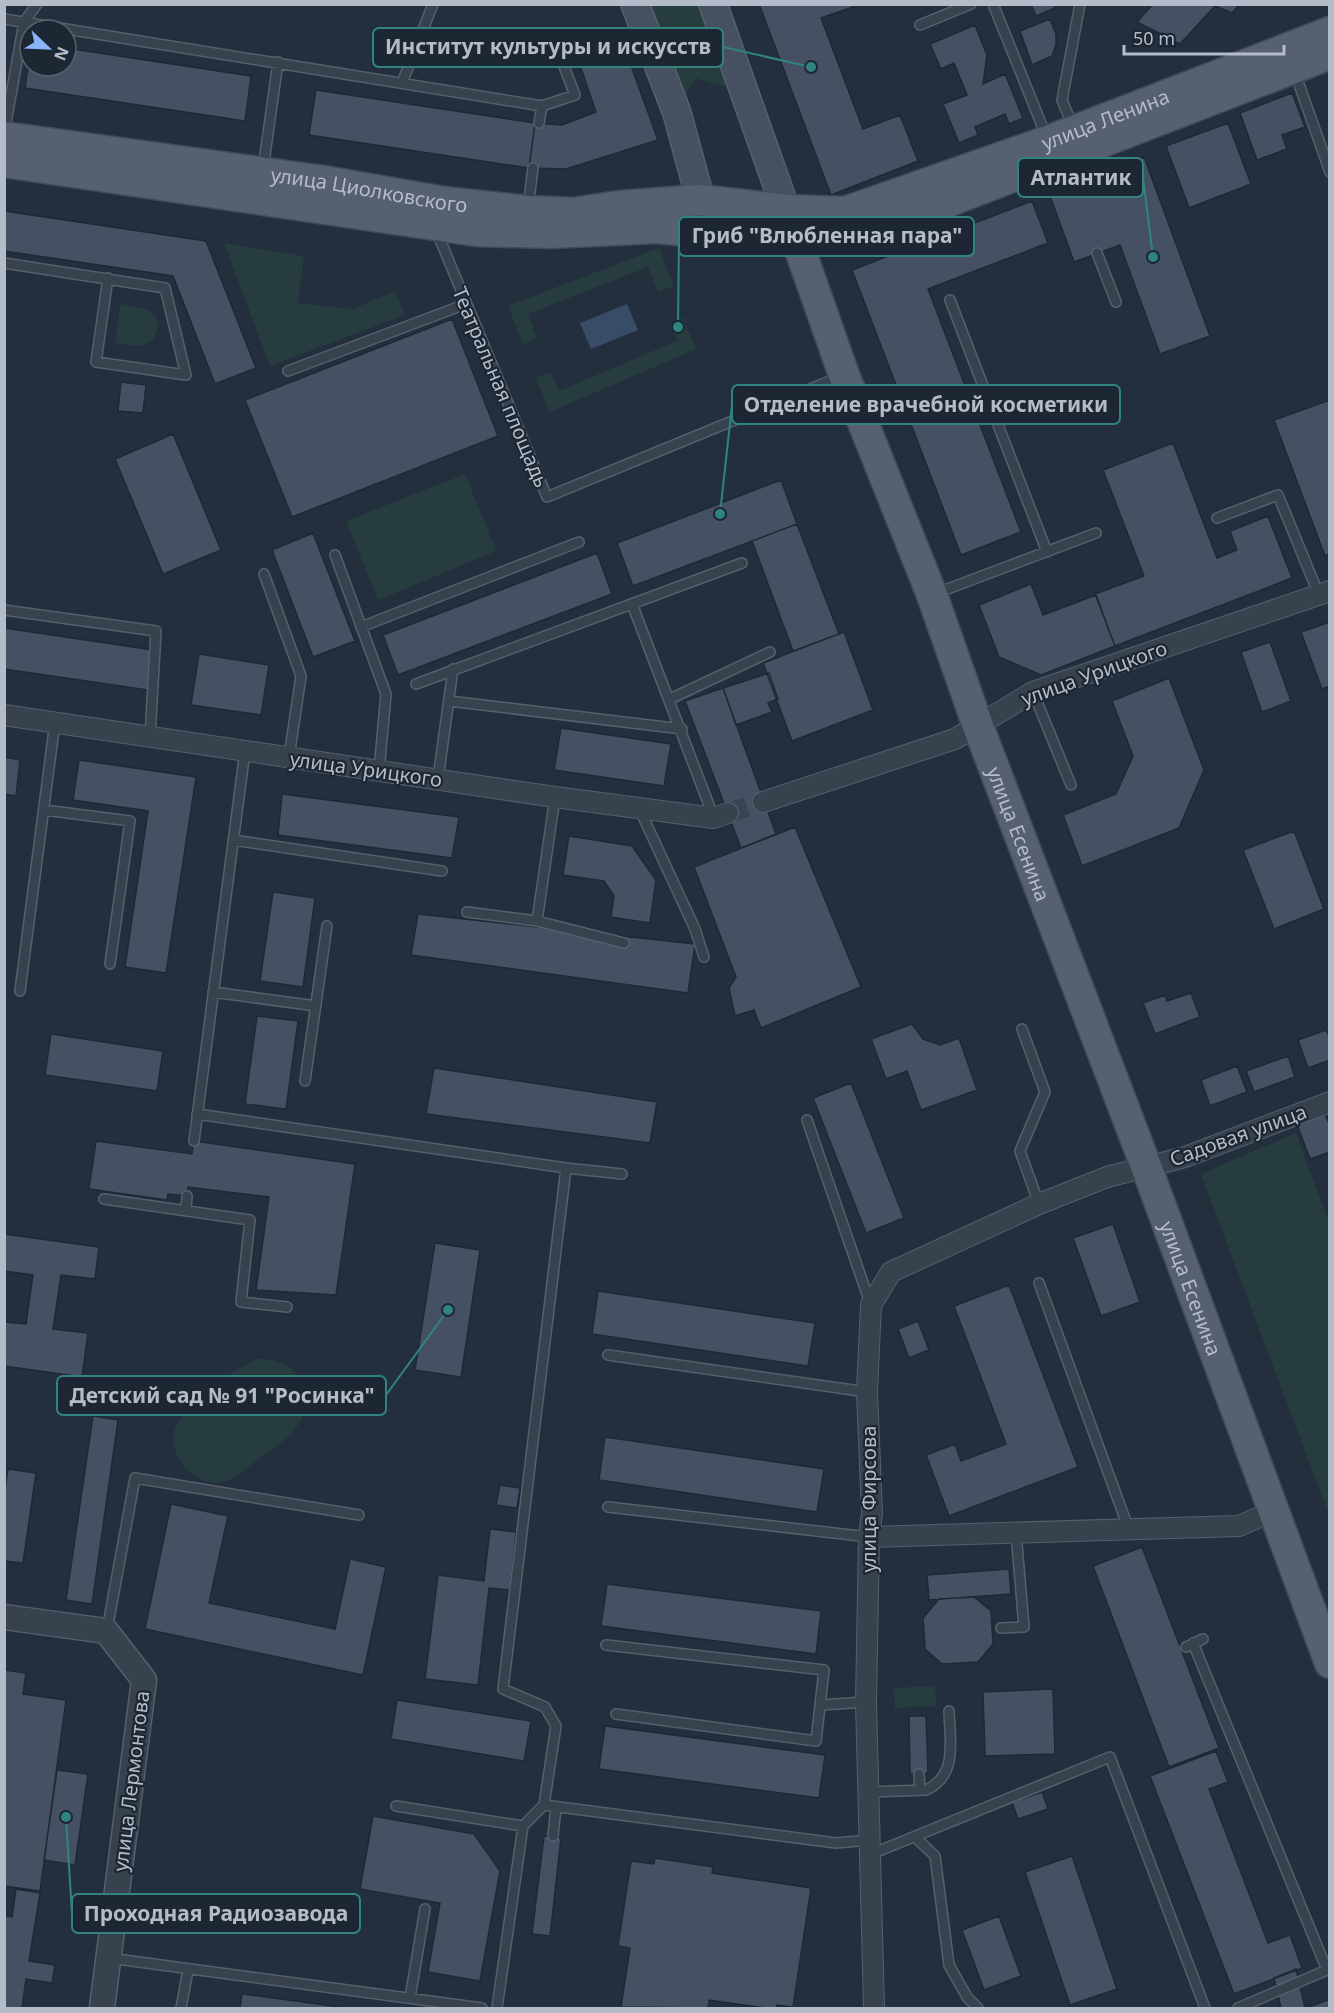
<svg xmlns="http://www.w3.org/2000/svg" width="1334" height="2013" font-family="'Noto Sans',sans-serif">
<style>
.green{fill:#263c3f}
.water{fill:#394c67}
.building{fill:#455162;stroke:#1f2835;stroke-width:1.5}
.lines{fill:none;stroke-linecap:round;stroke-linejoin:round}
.minor-tunnel{stroke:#3a4453;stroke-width:20;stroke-dasharray:20 10;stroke-linecap:butt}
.service-casing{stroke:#565f6c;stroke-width:12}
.minor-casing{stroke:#565f6c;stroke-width:22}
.tertiary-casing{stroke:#565f6c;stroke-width:27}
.secondary-casing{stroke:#565f6c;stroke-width:30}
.primary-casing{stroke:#414a57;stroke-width:33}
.service{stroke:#38414e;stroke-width:9}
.minor{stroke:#38414e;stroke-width:20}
.tertiary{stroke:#38414e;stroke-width:24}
.secondary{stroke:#465061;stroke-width:27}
.primary{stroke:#56606e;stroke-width:30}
.labels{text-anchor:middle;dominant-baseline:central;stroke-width:4.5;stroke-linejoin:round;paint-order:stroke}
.street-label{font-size:20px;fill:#b4bcc9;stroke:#1d2633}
.leader{fill:none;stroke:#308480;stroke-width:2}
.callout-dot{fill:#308480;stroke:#1d2633;stroke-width:2}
.callout{fill:#1d2633;stroke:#308480;stroke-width:2}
.callout-label{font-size:21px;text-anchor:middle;font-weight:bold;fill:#b4bcc9}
</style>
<rect width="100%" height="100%" fill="#242f3e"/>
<path class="green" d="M 645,5 L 699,5 L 727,87 L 695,78 L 681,104 Z
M 224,243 L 304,256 L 298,303 L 353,309 L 395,291 L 405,315 L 270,366 Z
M 659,248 L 674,286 L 658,292 L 648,267 L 528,314 L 537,339 L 523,344 L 508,306 Z
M 120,304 L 147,309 L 158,319 C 158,350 139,347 115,343 Z
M 683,318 L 696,349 L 550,412 L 536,378 L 551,372 L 559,391 L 677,341 L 670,323 Z
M 465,474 L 496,551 L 378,600 L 346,521 Z
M 1296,1133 L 1329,1223 L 1329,1515 L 1201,1174 Z
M 258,1359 C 274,1358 288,1363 298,1377 C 329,1422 267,1451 237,1475 C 209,1497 168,1465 174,1433 C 179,1409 236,1367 258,1359 Z
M 935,1686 L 936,1706 L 895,1708 L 894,1688 Z"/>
<path class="water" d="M 627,304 L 638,330 L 591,349 L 580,323 Z"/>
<path class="building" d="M 759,4 L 852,4 L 853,7 L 821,18 L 863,129 L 900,115 L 918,161 L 831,195 Z
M 1031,4 L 1053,4 L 1055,8 L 1036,16 Z
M 1153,4 L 1240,4 L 1232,13 L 1215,6 L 1180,44 L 1137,22 Z
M 1050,19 L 1056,34 L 1056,45 L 1052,56 L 1032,65 L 1020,31 Z
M 975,25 L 987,55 L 983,84 L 1005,74 L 1023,118 L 1009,124 L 1005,114 L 975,127 L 978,135 L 959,143 L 943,104 L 967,95 L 954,63 L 941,69 L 930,44 Z
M 618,30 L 658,140 L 566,169 L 529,168 L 535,123 L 562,125 L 596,112 L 573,45 Z
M 66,48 L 251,76 L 245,121 L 25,88 L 30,53 L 30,66 L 66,66 Z
M 316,90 L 535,123 L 529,168 L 309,135 Z
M 1292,93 L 1305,127 L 1282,135 L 1287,149 L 1257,160 L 1240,113 Z
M 1228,123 L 1251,184 L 1189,208 L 1166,146 Z
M 1144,157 L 1210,336 L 1160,354 L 1120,245 L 1074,262 L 1049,193 Z
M 1032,201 L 1048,243 L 928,289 L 1021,532 L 961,555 L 852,270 Z
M 4,211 L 206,241 L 256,368 L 215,384 L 173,276 L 4,251 Z
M 452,319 L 498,436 L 292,517 L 245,400 Z
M 121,382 L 146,385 L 143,413 L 118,411 Z
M 1330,400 L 1330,554 L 1325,556 L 1274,420 Z
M 173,434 L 221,550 L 163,574 L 115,459 Z
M 1173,443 L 1217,558 L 1237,550 L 1230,531 L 1268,516 L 1292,578 L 1115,646 L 1095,594 L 1144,576 L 1103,470 Z
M 781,480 L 797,524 L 633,586 L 617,543 Z
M 797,524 L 839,634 L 793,651 L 752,541 Z
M 313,533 L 355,641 L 313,657 L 272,550 Z
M 597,553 L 612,594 L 398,675 L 383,635 Z
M 1031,584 L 1043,615 L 1096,595 L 1115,646 L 1041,675 L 999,657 L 979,605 Z
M 1330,622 L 1330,686 L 1322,689 L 1301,632 Z
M 4,628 L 153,650 L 148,690 L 4,669 Z
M 844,632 L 873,710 L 792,741 L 763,663 Z
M 1270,642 L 1291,701 L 1262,712 L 1241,652 Z
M 199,654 L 269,665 L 261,715 L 191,705 Z
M 769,673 L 778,699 L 768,703 L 772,712 L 736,725 L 723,688 Z
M 1169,678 L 1204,770 L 1179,828 L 1082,866 L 1063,815 L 1116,794 L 1133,756 L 1112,701 Z
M 723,688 L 776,834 L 741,848 L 685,701 Z
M 561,728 L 671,744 L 664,786 L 554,770 Z
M 4,757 L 20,760 L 16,796 L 4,794 Z
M 79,760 L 196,777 L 166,973 L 125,967 L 148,811 L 73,800 Z
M 282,794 L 459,817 L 452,858 L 278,835 Z
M 795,827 L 861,987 L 761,1028 L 754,1010 L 735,1016 L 729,988 L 736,977 L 694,867 Z
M 1294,831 L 1324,909 L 1274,929 L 1243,850 Z
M 569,836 L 632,846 L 656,880 L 650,923 L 611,917 L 614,896 L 604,881 L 563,875 Z
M 273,892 L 315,898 L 303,987 L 260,981 Z
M 418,914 L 695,944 L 688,993 L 411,955 Z
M 1191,993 L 1200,1017 L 1155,1034 L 1143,1003 L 1165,995 L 1167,1001 Z
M 257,1016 L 298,1021 L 286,1109 L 245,1104 Z
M 912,1024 L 923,1039 L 940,1045 L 959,1038 L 977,1090 L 921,1110 L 907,1071 L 886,1079 L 871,1039 Z
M 1326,1030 L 1330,1038 L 1330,1060 L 1308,1068 L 1298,1040 Z
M 51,1034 L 163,1051 L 157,1091 L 45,1075 Z
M 1288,1056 L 1295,1077 L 1254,1092 L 1246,1071 Z
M 1237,1066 L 1247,1092 L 1210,1106 L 1201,1080 Z
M 434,1068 L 657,1102 L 650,1143 L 426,1114 Z
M 851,1083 L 904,1218 L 866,1233 L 813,1098 Z
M 1324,1112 L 1330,1126 L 1330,1152 L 1310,1159 L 1296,1122 Z
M 96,1141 L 192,1154 L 194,1141 L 355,1164 L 336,1295 L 256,1290 L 269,1197 L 188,1187 L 187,1196 L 168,1194 L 167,1200 L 89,1189 Z
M 1113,1224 L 1140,1302 L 1101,1316 L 1073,1238 Z
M 4,1234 L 99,1247 L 95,1279 L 61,1275 L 53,1329 L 88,1333 L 82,1377 L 4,1366 L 4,1322 L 26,1324 L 33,1275 L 4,1271 Z
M 435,1243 L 480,1250 L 461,1377 L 415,1370 Z
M 1009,1285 L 1078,1467 L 949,1516 L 926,1455 L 955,1444 L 961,1461 L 1006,1444 L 954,1306 Z
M 598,1291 L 815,1323 L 808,1366 L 592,1334 Z
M 918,1321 L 929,1350 L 909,1358 L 898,1329 Z
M 93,1416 L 118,1420 L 92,1604 L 66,1600 Z
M 605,1437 L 824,1469 L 817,1512 L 599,1480 Z
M 8,1469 L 36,1473 L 23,1563 L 4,1561 L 4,1495 Z
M 500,1485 L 520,1488 L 517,1508 L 496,1505 Z
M 171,1504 L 228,1516 L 209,1603 L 335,1629 L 350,1559 L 386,1567 L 363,1675 L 145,1629 Z
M 490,1529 L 516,1532 L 510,1590 L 489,1588 L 478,1685 L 425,1679 L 438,1575 L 484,1581 Z
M 1142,1547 L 1219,1748 L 1169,1767 L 1093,1566 Z
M 1009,1569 L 1011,1594 L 929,1600 L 927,1575 Z
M 607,1584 L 821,1611 L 816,1654 L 601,1626 Z
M 974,1597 L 991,1611 L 993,1644 L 978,1662 L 942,1664 L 925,1649 L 923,1618 L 939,1599 Z
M 4,1670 L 26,1673 L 23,1694 L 66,1700 L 40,1891 L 4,1886 Z
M 1053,1689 L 1055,1754 L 985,1756 L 983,1692 Z
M 397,1700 L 531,1721 L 524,1761 L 391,1739 Z
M 909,1716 L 926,1716 L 928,1773 L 910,1774 Z
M 605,1726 L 825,1755 L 819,1798 L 599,1769 Z
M 1216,1751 L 1228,1782 L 1209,1789 L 1268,1943 L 1290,1935 L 1302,1968 L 1234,1994 L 1150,1776 Z
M 57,1770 L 88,1774 L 75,1865 L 44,1860 Z
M 1042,1792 L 1048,1809 L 1018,1819 L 1012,1802 Z
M 373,1816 L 474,1834 L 500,1871 L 480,1981 L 428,1972 L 440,1903 L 360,1889 Z
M 544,1836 L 561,1838 L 550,1936 L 532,1934 Z
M 1072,1856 L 1117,1989 L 1070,2005 L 1025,1872 Z
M 655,1858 L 713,1867 L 712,1873 L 811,1888 L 793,2007 L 777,2005 L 777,2008 L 766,2008 L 709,2000 L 708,2008 L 621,2007 L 630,1948 L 618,1946 L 631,1861 L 654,1864 Z
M 16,1889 L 40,1893 L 29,1961 L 55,1965 L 52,1983 L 26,1979 L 22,2008 L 4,2008 L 4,1916 L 12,1917 Z
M 999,1916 L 1021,1976 L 984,1990 L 962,1930 Z
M 1296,1969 L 1305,2008 L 1281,2008 L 1274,1978 Z
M 242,1994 L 348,2008 L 240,2008 Z
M 1330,1999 L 1330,2008 L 1306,2008 Z"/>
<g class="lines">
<path class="minor-tunnel" d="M 728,813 L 763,802"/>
<defs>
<path id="service" d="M 993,4 L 1047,138
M 4,19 L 542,106 L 575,95 L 560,56
M 920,25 L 971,4
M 1295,73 L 1330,172
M 402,83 L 433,4
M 539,123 L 542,106
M 1073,127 L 1062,100 L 1080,4
M 4,134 L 24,22 L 37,4
M 1063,161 L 1072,184
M 263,169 L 278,62
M 528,207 L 533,168
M 436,230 L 547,497 L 842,376
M 1097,253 L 1116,302
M 4,263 L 165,288 L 186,375 L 96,362 L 108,278
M 950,300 L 1047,552
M 288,371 L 466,304
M 1217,518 L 1278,495 L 1319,595
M 335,555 L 386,694 L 379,771
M 264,574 L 301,676 L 289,757
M 937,593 L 1096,533
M 632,604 L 714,818
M 4,610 L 156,631 L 150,737
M 361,627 L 579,542
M 416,684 L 742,563
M 1033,692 L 1071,785
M 670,699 L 770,652
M 449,701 L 682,729
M 438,779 L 453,669
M 639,808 L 695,929 L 704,957
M 44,810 L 130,821 L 110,964
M 233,840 L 442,871
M 467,912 L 537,921 L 555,797
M 537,921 L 624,943
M 20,991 L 55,722
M 213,992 L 316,1006
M 1022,1029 L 1045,1092 L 1020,1151 L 1039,1204
M 305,1081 L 327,926
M 197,1114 L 566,1168 L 622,1174
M 807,1120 L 870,1303
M 194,1141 L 245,751
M 566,1168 L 503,1689 L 545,1707 L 556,1726 L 544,1805 L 836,1843 L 869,1840
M 104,1199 L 250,1220 L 241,1302 L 287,1307
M 186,1210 L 187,1196
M 1039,1283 L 1128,1527
M 608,1355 L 867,1392
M 608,1507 L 869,1537
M 1001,1628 L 1024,1627 L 1016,1533
M 107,1630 L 135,1478 L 359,1515
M 1193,1643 L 1327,1970 L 1238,2008
M 606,1645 L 824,1670 L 816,1741 L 616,1714
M 1186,1647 L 1203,1639
M 821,1705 L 866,1702
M 919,1774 L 920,1790
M 868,1792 L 926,1790 C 958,1776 950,1740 949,1711
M 396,1806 L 523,1826
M 553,1836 L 556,1807
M 915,1837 L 935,1856 L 949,1965 L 967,1997 L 978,2008
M 869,1855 L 1110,1757 L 1205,2008
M 109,1958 L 482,2008
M 410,1998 L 425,1909
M 181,2008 L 188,1970
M 497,2008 L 523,1826 L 544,1805"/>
<path id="minor" d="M 4,715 L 555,797 L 714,818 L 728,813
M 763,802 L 955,739 L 1033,692 L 1330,591
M 869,1537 L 1239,1526 L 1273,1511
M 874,2008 L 866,1702 L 869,1537 L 872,1513 L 867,1392 L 871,1305 L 891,1272 L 1039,1204 L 1107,1177 L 1185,1157 L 1330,1102"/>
<path id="tertiary" d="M 4,1617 L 106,1631 L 144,1680 L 102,2008"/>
<path id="secondary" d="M 635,4 L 677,113 L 706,220
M 713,4 L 786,210"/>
<g id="primary">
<path id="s1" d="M 4,137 L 324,181 L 444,202 L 528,211 L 573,213 L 619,206 L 701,200 L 786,210 L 845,212 L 1048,141 L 1330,32"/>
<path d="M 4,162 L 476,231 L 551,233 L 657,228 L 796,241 L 849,240 L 1330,54"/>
<path id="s2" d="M 786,210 L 844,375 L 932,595 L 978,726 L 1146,1166 L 1330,1663"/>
</g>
</defs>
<use href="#service" class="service-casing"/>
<use href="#minor" class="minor-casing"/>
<use href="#tertiary" class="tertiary-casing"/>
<use href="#secondary" class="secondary-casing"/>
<use href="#primary" class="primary-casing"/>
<use href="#service" class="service"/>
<use href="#minor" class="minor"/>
<use href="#tertiary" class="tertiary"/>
<use href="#secondary" class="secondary"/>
<use href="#primary" class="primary"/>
</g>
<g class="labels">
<g class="street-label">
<text stroke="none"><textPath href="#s1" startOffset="1124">улица Ленина</textPath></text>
<text stroke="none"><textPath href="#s1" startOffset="369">улица Циолковского</textPath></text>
<text transform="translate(501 387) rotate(67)">Театральная площадь</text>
<text transform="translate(1094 673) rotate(-20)">улица Урицкого</text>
<text transform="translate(366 769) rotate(8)">улица Урицкого</text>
<text stroke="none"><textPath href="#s2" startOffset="666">улица Есенина</textPath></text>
<text transform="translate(1238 1135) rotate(-20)">Садовая улица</text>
<text stroke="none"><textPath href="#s2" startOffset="1152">улица Есенина</textPath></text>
<text transform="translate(868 1499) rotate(-90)">улица Фирсова</text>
<text transform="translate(131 1781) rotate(-83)">улица Лермонтова</text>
</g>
</g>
<path class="leader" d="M811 67L723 47M1153 257L1143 178M678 327L679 236M720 514L732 405M448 1310L386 1395M66 1817L72 1914"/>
<g class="callout-dot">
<circle cx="811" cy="67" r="6"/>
<circle cx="1153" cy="257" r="6"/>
<circle cx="678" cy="327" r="6"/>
<circle cx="720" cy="514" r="6"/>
<circle cx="448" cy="1310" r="6"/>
<circle cx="66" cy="1817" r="6"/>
</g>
<g class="callout">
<rect x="373" y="28" width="350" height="39" rx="6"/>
<rect x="1018" y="158" width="125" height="39" rx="6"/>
<rect x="679" y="217" width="295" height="39" rx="6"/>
<rect x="732" y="385" width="388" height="39" rx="6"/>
<rect x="57" y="1376" width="329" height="39" rx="6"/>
<rect x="72" y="1894" width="288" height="39" rx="6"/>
</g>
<g class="callout-label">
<text x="548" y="54">Институт культуры и искусств</text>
<text x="1081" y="185">Атлантик</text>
<text x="827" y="243">Гриб "Влюбленная пара"</text>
<text x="926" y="412">Отделение врачебной косметики</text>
<text x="222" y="1403">Детский сад № 91 "Росинка"</text>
<text x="216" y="1921">Проходная Радиозавода</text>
</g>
<rect width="1334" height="2013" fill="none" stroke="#b4bcc9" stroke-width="12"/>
<g transform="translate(48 48) rotate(113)"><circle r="28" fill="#1d2633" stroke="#59626f" stroke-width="1.5"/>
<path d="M0-4.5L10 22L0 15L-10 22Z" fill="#8ab4f8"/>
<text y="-9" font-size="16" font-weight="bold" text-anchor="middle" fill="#b4bcc9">N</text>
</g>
<path d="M1124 45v9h160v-9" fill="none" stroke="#b4bcc9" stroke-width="3"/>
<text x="1133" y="45" font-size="18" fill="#b4bcc9" stroke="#1d2633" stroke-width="4.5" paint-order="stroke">50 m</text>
</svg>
